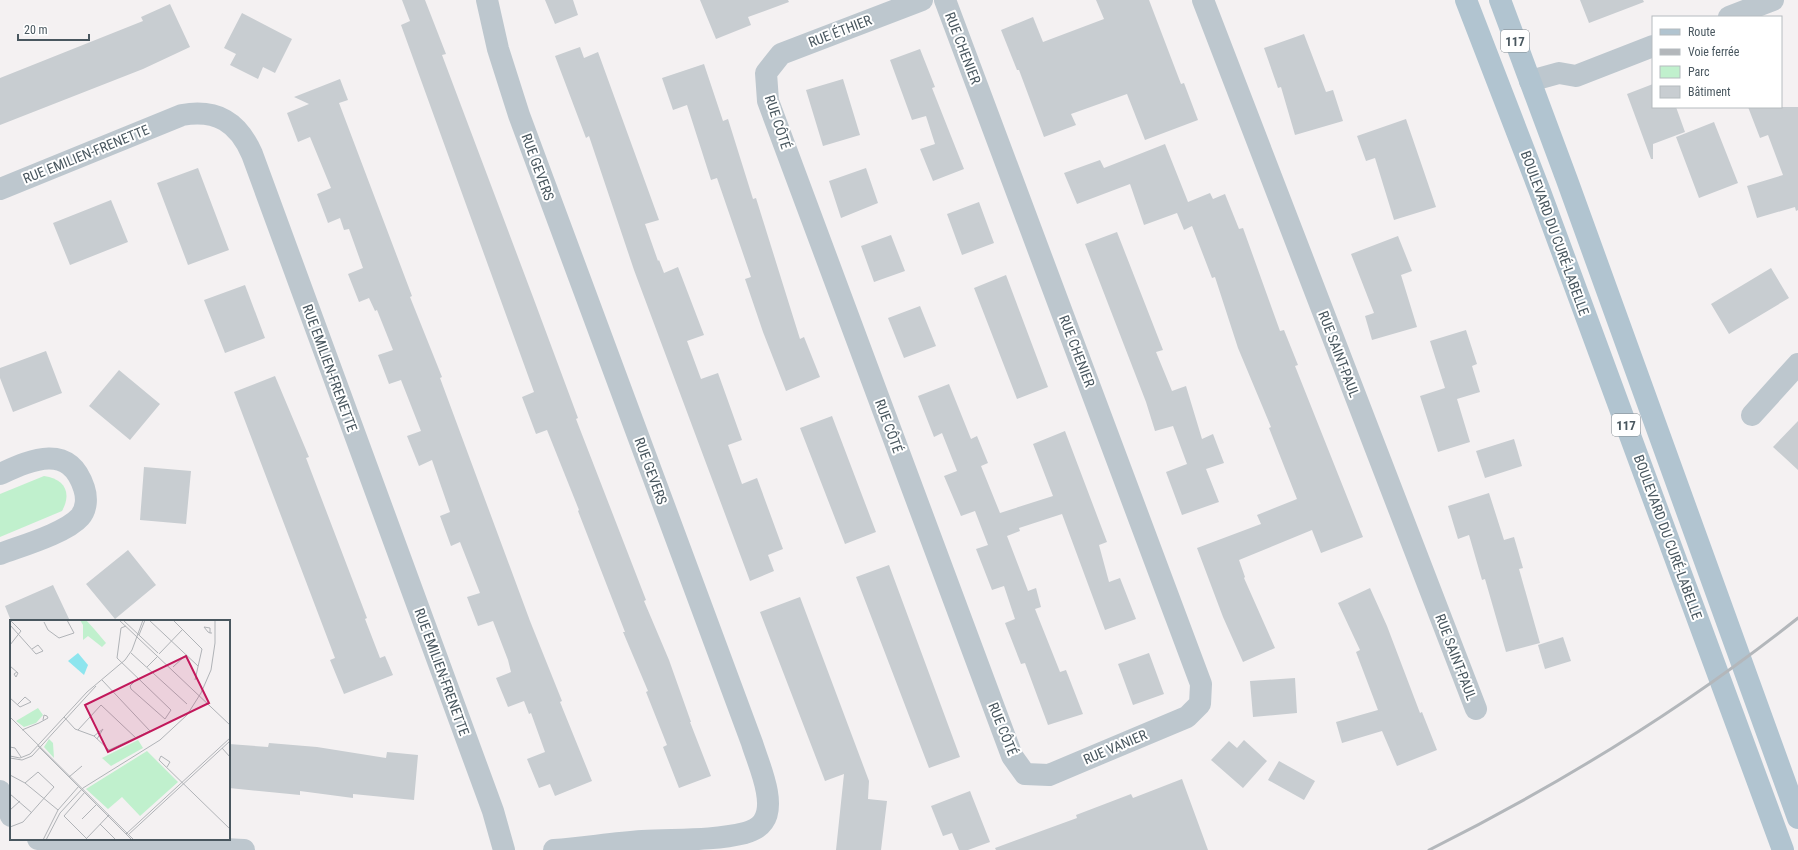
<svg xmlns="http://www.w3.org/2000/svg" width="1798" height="850" font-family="'Roboto Condensed',sans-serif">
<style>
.green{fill:#c0f0cd}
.building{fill:#c8cdd1}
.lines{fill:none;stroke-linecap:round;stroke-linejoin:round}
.minor{stroke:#bdc7ce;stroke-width:22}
.major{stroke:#b1c4d0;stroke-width:22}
.rail{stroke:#b3b7bb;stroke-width:3}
.labels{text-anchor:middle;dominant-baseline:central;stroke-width:4;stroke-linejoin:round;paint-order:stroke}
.shield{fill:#fff;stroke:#80898f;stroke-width:1}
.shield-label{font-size:13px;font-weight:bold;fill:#49575f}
.street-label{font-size:14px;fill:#49575f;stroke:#fff}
.inset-road{fill:none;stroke:#b0b3b7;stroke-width:1}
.view{fill:#c2185b;fill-opacity:0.15;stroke:#c2185b;stroke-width:2}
.inset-edge{fill:none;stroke:#49575f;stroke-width:2}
</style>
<rect width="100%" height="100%" fill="#f4f1f2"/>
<path class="green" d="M 44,476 C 65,479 72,493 62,511 L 0,537 L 0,494 Z"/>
<path class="building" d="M 402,0 L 425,0 L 446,54 L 442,55 L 533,297 L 578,418 L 576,419 L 646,600 L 644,601 L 669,660 L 691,722 L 690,722 L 711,776 L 679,788 L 663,747 L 667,745 L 646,692 L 648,691 L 623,632 L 625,632 L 578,511 L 579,510 L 547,430 L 536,434 L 522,397 L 534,392 L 401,25 L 410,21 Z
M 545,0 L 573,0 L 578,15 L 555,24 Z
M 700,0 L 788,0 L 789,2 L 748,17 L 751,25 L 716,39 Z
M 1096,0 L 1149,0 L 1181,84 L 1184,83 L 1198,120 L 1145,140 L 1127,94 L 1071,114 L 1076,125 L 1044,137 L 1019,70 L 1017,70 L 1001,30 L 1033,17 L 1043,42 L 1104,19 Z
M 1580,0 L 1643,0 L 1644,2 L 1589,23 Z
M 170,4 L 190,47 L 143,69 L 0,125 L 0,78 L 143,21 L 141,17 Z
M 242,13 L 292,39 L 275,73 L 263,67 L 258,79 L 230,65 L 236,54 L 224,48 Z
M 1304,34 L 1326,92 L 1333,90 L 1343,121 L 1295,135 L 1281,87 L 1278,88 L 1264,48 Z
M 580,47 L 584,58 L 598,52 L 659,220 L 645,224 L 658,261 L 659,260 L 664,273 L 678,267 L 704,335 L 687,341 L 701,379 L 718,373 L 742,440 L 728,445 L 742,484 L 757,478 L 783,549 L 768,555 L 774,571 L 750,581 L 634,270 L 589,136 L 586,138 L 555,56 Z
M 920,49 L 935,87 L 932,88 L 964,169 L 933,181 L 920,149 L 935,144 L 926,116 L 912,120 L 890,60 Z
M 704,64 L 723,121 L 728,119 L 753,199 L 756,198 L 800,339 L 804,337 L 820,377 L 786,391 L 763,332 L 745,279 L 751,277 L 717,178 L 711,180 L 687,105 L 673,110 L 662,78 Z
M 340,79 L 348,100 L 339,103 L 412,296 L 410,297 L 442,377 L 440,378 L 530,621 L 562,701 L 560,702 L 592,781 L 555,796 L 550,784 L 539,788 L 527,759 L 545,752 L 531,713 L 529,714 L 524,701 L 508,707 L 496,678 L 511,672 L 508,660 L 493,621 L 478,626 L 467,597 L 480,593 L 460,542 L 451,546 L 440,516 L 450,512 L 432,460 L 419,466 L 407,436 L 421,431 L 401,380 L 389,384 L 378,355 L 393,350 L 377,310 L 375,311 L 369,298 L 359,302 L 348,274 L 363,268 L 349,229 L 344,230 L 340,218 L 328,223 L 317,194 L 331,188 L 310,137 L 298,142 L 287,113 L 309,104 L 294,97 Z
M 843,79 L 860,135 L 823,146 L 806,90 Z
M 1653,84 L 1653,107 L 1676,107 L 1685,132 L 1653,144 L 1653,159 L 1651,159 L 1627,94 Z
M 1748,107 L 1798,107 L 1798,210 L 1796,211 L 1795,207 L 1757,218 L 1747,186 L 1783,175 L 1768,135 L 1760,138 Z
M 1406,119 L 1436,207 L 1394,220 L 1375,158 L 1366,161 L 1357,136 Z
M 1714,122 L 1738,183 L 1699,198 L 1676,137 Z
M 1165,144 L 1188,202 L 1210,193 L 1213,199 L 1225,194 L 1239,229 L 1243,228 L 1280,331 L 1284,330 L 1298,365 L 1295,366 L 1363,537 L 1321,553 L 1312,530 L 1239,560 L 1245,577 L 1244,578 L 1275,648 L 1243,662 L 1223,617 L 1197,548 L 1261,524 L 1257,515 L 1297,499 L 1269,428 L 1271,427 L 1238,348 L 1215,277 L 1212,278 L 1192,226 L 1184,230 L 1177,213 L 1144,225 L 1130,184 L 1077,204 L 1064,173 L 1100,160 L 1104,168 Z
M 198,168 L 229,250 L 188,265 L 157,183 Z
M 866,168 L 878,203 L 841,218 L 829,181 Z
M 111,200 L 128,242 L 70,265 L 53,223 Z
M 979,202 L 994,243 L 962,255 L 947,214 Z
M 1117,232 L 1163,350 L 1156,352 L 1172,391 L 1186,386 L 1202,439 L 1213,434 L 1224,463 L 1206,469 L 1219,502 L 1182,515 L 1166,472 L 1187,464 L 1173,426 L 1155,431 L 1146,402 L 1085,244 Z
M 891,235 L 905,271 L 874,282 L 861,246 Z
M 1398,236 L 1412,271 L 1401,275 L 1417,327 L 1372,340 L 1365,316 L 1374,313 L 1351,254 Z
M 1771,268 L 1789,298 L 1729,334 L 1711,304 Z
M 1006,275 L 1048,387 L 1017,399 L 974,288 Z
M 245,285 L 265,338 L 225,353 L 204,300 Z
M 920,306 L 936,346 L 904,358 L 888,318 Z
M 1466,330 L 1477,364 L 1472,366 L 1480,392 L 1457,399 L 1470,442 L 1438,452 L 1420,396 L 1445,388 L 1430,341 Z
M 46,351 L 62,393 L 13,412 L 0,378 L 0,368 Z
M 119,370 L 160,404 L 130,440 L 89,406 Z
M 275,376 L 309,457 L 306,458 L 367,618 L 365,619 L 380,658 L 385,656 L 393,675 L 344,694 L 330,660 L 335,658 L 234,392 Z
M 949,384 L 971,439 L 977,436 L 988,463 L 981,466 L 1000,513 L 1053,496 L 1033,444 L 1065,431 L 1107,542 L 1099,545 L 1109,582 L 1120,578 L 1136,619 L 1105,630 L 1062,514 L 1019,528 L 1020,531 L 1007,536 L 1028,591 L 1036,588 L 1041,607 L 1035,609 L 1060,672 L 1066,670 L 1083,714 L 1048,725 L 1025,663 L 1021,664 L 1005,623 L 1015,619 L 1004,586 L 992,590 L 976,549 L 988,545 L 975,511 L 961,516 L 944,476 L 957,471 L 942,433 L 934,437 L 918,396 Z
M 832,416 L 876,532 L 845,544 L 800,428 Z
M 1798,421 L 1798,470 L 1773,447 Z
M 1514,439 L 1522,466 L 1485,478 L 1476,451 Z
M 144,467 L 191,471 L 186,524 L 140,520 Z
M 1489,493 L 1504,540 L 1514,537 L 1523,568 L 1519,569 L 1540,643 L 1506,652 L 1485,579 L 1482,580 L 1469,535 L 1458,539 L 1448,506 Z
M 128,550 L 156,585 L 115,619 L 86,584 Z
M 889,565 L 960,757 L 929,768 L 856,577 Z
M 53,585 L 70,621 L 11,621 L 5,606 Z
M 1370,588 L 1387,626 L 1420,713 L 1422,712 L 1437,750 L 1397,766 L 1382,731 L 1342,743 L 1336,722 L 1378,710 L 1356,652 L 1360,650 L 1338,603 Z
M 800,597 L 869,781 L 868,799 L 887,801 L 881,850 L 836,850 L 844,774 L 825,781 L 760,612 Z
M 1563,637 L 1571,661 L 1545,669 L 1538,645 Z
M 1149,653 L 1164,694 L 1133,705 L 1118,664 Z
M 1295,678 L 1297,713 L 1253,717 L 1250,681 Z
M 1244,740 L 1267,761 L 1243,788 L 1211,760 L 1229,741 L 1237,748 Z
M 269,743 L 317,747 L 386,758 L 387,752 L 418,755 L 414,800 L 353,794 L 353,798 L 300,791 L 300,795 L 229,788 L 229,744 L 268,747 Z
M 1279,761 L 1315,781 L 1304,800 L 1268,780 Z
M 1182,779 L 1208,850 L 996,850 L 995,848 L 1077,818 L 1076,815 L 1131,794 L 1133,798 Z
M 970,791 L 990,842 L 968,850 L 959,850 L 952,833 L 943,836 L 931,806 Z"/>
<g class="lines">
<path class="minor" d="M 487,0 L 498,49 L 519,115 L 752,743 C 758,763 777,803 763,822 C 759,828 752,831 745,833 C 712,841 676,839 642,841 C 612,843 583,848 554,850
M 922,0 L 781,54 L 766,73 L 768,101 L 1012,756 L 1025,774 L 1049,775 L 1187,717 L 1200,704 L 1201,684 L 945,0
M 1203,0 L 1476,709
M 1729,17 L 1773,0
M 1530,81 L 1559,73 L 1576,76 L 1653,46
M 0,189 L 182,115 C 217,109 238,122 252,154 L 493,811 L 504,850
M 1752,415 L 1798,364
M 0,474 C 31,460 69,442 84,488 C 87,497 87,509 80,517 C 66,533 21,546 0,554
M 0,791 L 11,816
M 38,839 L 49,841 L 244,850"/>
<path class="major" d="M 1466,0 L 1539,189 L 1783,850
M 1500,0 L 1567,180 L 1798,818"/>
<path class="rail" d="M 1429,850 C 1559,785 1684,708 1798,618"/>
</g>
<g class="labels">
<g class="shield">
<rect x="1501" y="30" width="28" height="22" rx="3"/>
<rect x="1612" y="414" width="28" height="22" rx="3"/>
</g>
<g class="shield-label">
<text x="1515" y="41">117</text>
<text x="1626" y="425">117</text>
</g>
<g class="street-label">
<text transform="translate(840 31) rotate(-21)">RUE ÉTHIER</text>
<text transform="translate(963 48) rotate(69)">RUE CHENIER</text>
<text transform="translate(778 122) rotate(72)">RUE CÔTÉ</text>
<text transform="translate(86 154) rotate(-22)">RUE EMILIEN-FRENETTE</text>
<text transform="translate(538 167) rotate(70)">RUE GEVERS</text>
<text transform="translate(1555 233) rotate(70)">BOULEVARD DU CURÉ-LABELLE</text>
<text transform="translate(1077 351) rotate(69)">RUE CHENIER</text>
<text transform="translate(1339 354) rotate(69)">RUE SAINT-PAUL</text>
<text transform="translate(330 368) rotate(70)">RUE EMILIEN-FRENETTE</text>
<text transform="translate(889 426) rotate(70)">RUE CÔTÉ</text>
<text transform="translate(651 471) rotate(70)">RUE GEVERS</text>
<text transform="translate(1668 537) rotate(70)">BOULEVARD DU CURÉ-LABELLE</text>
<text transform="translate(1456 657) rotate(69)">RUE SAINT-PAUL</text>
<text transform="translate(442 672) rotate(70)">RUE EMILIEN-FRENETTE</text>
<text transform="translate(1003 729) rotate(68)">RUE CÔTÉ</text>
<text transform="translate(1115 747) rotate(-23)">RUE VANIER</text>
</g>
</g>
<g transform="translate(10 620)">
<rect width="220" height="220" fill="#f4f1f2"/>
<path d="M 70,0 L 76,0 L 85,10 L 96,23 L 92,27 L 78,16 L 73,20 L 73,5 ZM 28,88 L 33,95 L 26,103 L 14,107 L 6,101 ZM 39,119 L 43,123 L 44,138 L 34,127 ZM 128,120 L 133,128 L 101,146 L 92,138 ZM 137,131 L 168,162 L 130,196 L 112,177 L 98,189 L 76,169 Z" fill="#c0f0cd"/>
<path d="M 68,33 L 78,45 L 74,55 L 58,41 Z" fill="#8de5ee"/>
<path class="inset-road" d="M 109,0 L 220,105M 113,0 L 148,33M 139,0 L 188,46M 163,0 L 192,29 L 185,60M 34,2 L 38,10 L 49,18 L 64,13 L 57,0M 0,5 L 26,34 L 33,31 L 28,25 L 22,29M 116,6 L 111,8 L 107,38 L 161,90 L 155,99 L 121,69 L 120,66 L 128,58M 200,13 L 200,8 L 194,7 L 198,12 L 200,13 L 202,13M 129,15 L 135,0M 0,25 L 11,11 L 0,0M 121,33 L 177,84M 149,34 L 173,9M 0,46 L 8,53 L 6,57 L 4,54 L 7,52M 137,47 L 148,36M 163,47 L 176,35M 0,78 L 10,87 L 21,82 L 15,77 L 7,85M 0,97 L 124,220M 54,97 L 65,109 L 84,116 L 99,130 L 140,111 L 92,60M 12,110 L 29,103 L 38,98 L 37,96 L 34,95 L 33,100M 68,110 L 91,85 L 127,119M 84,116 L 93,109 L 87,119M 28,126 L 122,220M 0,127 L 5,128 L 11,137M 212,128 L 220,137M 0,136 L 10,138 L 20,134 L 77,72 L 115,40 L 122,30 L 133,0M 0,138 L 12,140 L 22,136 L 86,66M 157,147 L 160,142 L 151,136 L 149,140 L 220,209M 0,155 L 15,163 L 48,190M 59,157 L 72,146M 75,172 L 54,196 L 78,220M 0,174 L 22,193M 0,190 L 10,181M 72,199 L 87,184M 90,204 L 106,220M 0,207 L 13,202 L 44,167 L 28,152 L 15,163M 116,214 L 220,118M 118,215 L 220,121M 76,219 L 99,195M 33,220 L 48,190 L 69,166M 36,220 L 50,193 L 73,168 L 150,120 L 177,95 L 191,73 L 201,50 L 205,23 L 205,0"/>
<path class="view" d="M 176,36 L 199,83 L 98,132 L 75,85 Z"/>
<rect width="220" height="220" class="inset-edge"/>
</g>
<rect x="1652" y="16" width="130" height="92" fill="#ffffff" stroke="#b6bcbf"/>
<rect x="1660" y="29" width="20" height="6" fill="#b1c4d0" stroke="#b6bcbf"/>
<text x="1688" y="36" font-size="12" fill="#49575f">Route</text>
<rect x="1660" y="49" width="20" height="6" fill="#b3b7bb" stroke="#b6bcbf"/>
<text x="1688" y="56" font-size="12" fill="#49575f">Voie ferrée</text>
<rect x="1660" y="66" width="20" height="12" fill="#c0f0cd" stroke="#b6bcbf"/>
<text x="1688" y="76" font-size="12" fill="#49575f">Parc</text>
<rect x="1660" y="86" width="20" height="12" fill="#c8cdd1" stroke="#b6bcbf"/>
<text x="1688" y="96" font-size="12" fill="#49575f">Bâtiment</text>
<path d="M18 34v6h71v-6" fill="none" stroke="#49575f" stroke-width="2"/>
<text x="24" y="34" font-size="12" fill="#49575f" stroke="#ffffff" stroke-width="3" paint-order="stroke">20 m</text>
</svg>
